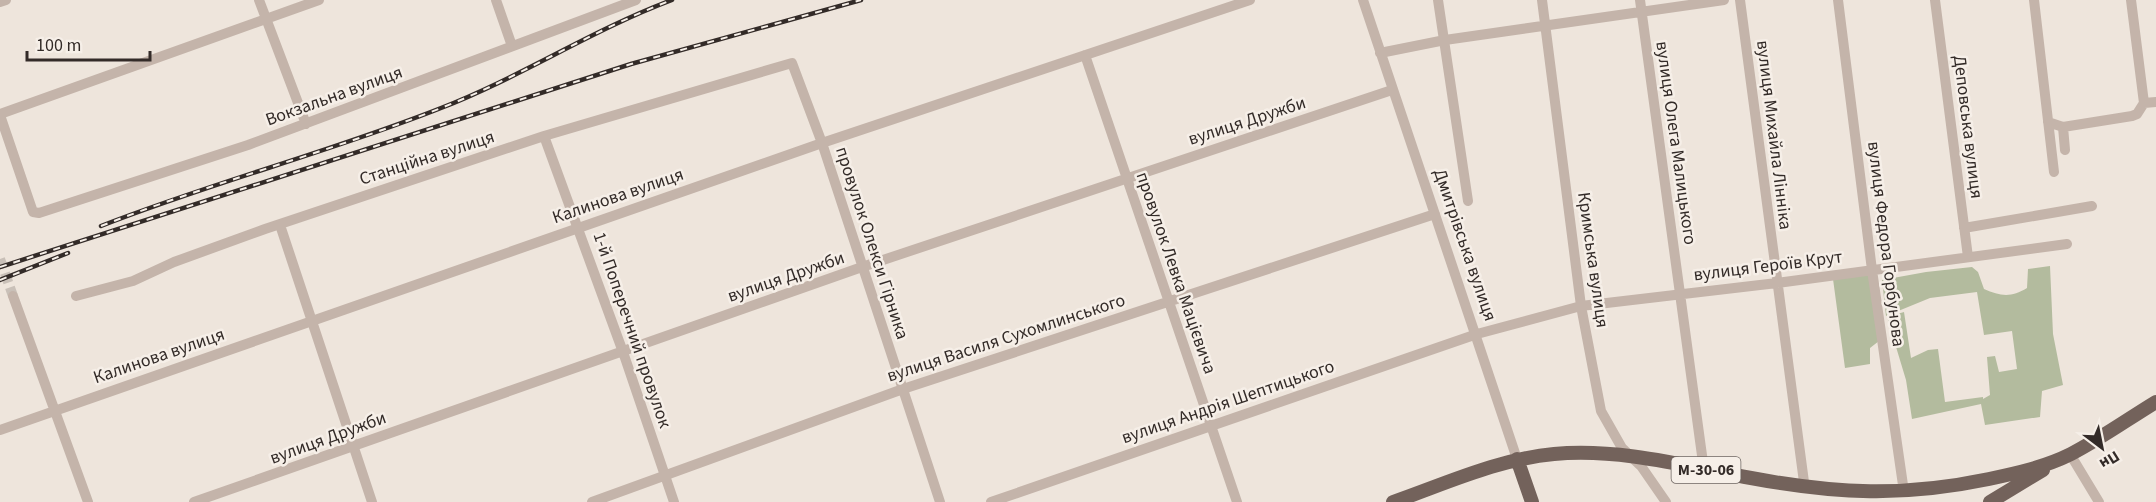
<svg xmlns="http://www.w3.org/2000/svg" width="2156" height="502" font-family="'Source Sans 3',sans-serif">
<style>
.green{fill:#b3bb9e}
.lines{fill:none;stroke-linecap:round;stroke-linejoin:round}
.minor-tunnel{stroke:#c9c0b8;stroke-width:10;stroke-dasharray:10 5;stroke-linecap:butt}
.minor{stroke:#c4b4aa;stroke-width:10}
.major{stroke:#73625b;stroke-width:14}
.rail-casing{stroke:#332b28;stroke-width:4.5}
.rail{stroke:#f6efe8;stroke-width:2;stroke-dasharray:7;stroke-linecap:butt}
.labels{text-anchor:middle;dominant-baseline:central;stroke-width:5;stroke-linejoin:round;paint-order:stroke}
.shield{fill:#f6efe8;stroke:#6e6662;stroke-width:1.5}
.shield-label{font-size:16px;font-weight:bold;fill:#332b28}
.street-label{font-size:18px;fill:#332b28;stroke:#f6efe8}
</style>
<rect width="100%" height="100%" fill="#eee5dc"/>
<path class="green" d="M 2050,266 L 2053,334 L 2063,385 L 2042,391 L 2040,417 L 1985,425 L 1981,404 L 1912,419 L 1906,380 L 1887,317 L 1904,312 L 1911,358 L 1928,350 L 1938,349 L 1945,402 L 1983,397 L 1983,399 L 1990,395 L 1987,357 L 1995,356 L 1999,372 L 2017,369 L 2012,331 L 1984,335 L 1977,292 L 1930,298 L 1886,316 L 1882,280 L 1926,272 L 1972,267 L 1978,272 L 1984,289 C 2000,296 2011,298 2027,288 L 2028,269 Z
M 1870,274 L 1879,341 L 1870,348 L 1870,364 L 1845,368 L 1833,279 Z"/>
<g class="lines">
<path class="minor-tunnel" d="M 0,259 L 13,296"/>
<path class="minor" d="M 259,0 L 306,124
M 496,0 L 512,46
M 1363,0 L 1517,459
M 1438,0 L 1468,201
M 1542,0 L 1581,306 L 1601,411 L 1622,448 L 1641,466 L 1666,502
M 1640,0 L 1704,470
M 1740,0 L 1804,482 L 1803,488
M 1838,0 L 1872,270 L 1904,492
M 1935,0 L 1968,257
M 2034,0 L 2054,172
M 2131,0 L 2144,103 L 2156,102
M 0,2 L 6,0
M 1380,53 L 1445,40 L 1724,0
M 1085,55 L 1237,502
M 0,114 L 319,0
M 0,115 L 33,212 L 39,213 L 248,145 L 636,0
M 2048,122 L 2063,127 L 2132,116 L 2137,114 L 2144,103
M 2063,127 L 2065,150
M 544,136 L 623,352 L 674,502
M 280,225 L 372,502
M 1964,228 L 2092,206
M 13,296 L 88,502
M 76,296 L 133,281 L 174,262 L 265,229 L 544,136 L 792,63 L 822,143 L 940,502
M 0,430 L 822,143 L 1250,0
M 2070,454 L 2099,502
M 194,502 L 862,267 L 1392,90
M 592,502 L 903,389 L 1435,214
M 991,502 L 1477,334 L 1581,306 L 1777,283 L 2067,244"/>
<path class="major" d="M 1517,459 L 1532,502
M 1393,502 C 1445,484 1498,459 1554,454 C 1620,448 1686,466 1751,478 C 1837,494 1903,497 1989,479 C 2017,473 2045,467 2071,454 C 2100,439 2128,419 2156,402
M 1990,502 L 2043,470"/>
<defs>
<path id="rail" d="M 101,226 C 213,182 330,152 441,108 C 521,77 592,30 672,0
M 0,267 L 631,64 L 861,0
M 0,280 L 68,253"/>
</defs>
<use href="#rail" class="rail-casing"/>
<use href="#rail" class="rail"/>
</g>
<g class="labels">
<rect class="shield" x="1671.5" y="457" width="69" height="26" rx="4.5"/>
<g class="shield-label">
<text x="1706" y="470">М-30-06</text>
</g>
<g class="street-label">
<text transform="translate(334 96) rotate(-20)">Вокзальна вулиця</text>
<text transform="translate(1247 121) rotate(-18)">вулиця Дружби</text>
<text transform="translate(1968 127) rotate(83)">Деповська вулиця</text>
<text transform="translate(1774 135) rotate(83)">вулиця Михайла Лінніка</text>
<text transform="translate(1676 143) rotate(82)">вулиця Олега Малицького</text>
<text transform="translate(427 158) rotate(-18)">Станційна вулиця</text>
<text transform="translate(618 196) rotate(-19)">Калинова вулиця</text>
<text transform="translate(872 243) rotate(72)">провулок Олекси Гірника</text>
<text transform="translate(1886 244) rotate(83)">вулиця Федора Горбунова</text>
<text transform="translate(1465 245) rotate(71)">Дмитрівська вулиця</text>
<text transform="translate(1593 260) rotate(82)">Кримська вулиця</text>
<text transform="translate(1768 266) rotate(-7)">вулиця Героїв Крут</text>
<text transform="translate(1176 273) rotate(71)">провулок Левка Мацієвича</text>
<text transform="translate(786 277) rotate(-19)">вулиця Дружби</text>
<text transform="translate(632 330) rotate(71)">1-й Поперечний провулок</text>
<text transform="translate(1006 338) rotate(-18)">вулиця Василя Сухомлинського</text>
<text transform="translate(159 356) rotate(-19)">Калинова вулиця</text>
<text transform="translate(1228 402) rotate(-19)">вулиця Андрія Шептицького</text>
<text transform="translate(328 438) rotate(-20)">вулиця Дружби</text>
</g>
</g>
<g transform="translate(2102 448) rotate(148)" stroke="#f6efe8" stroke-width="4.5" paint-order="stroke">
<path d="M0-4.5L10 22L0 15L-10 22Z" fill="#332b28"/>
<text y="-9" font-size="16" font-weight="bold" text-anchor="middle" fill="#332b28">Пн</text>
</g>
<path d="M27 51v9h123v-9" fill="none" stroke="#332b28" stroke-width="3"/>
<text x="36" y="51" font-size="18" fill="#332b28" stroke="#f6efe8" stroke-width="4.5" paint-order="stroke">100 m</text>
</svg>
